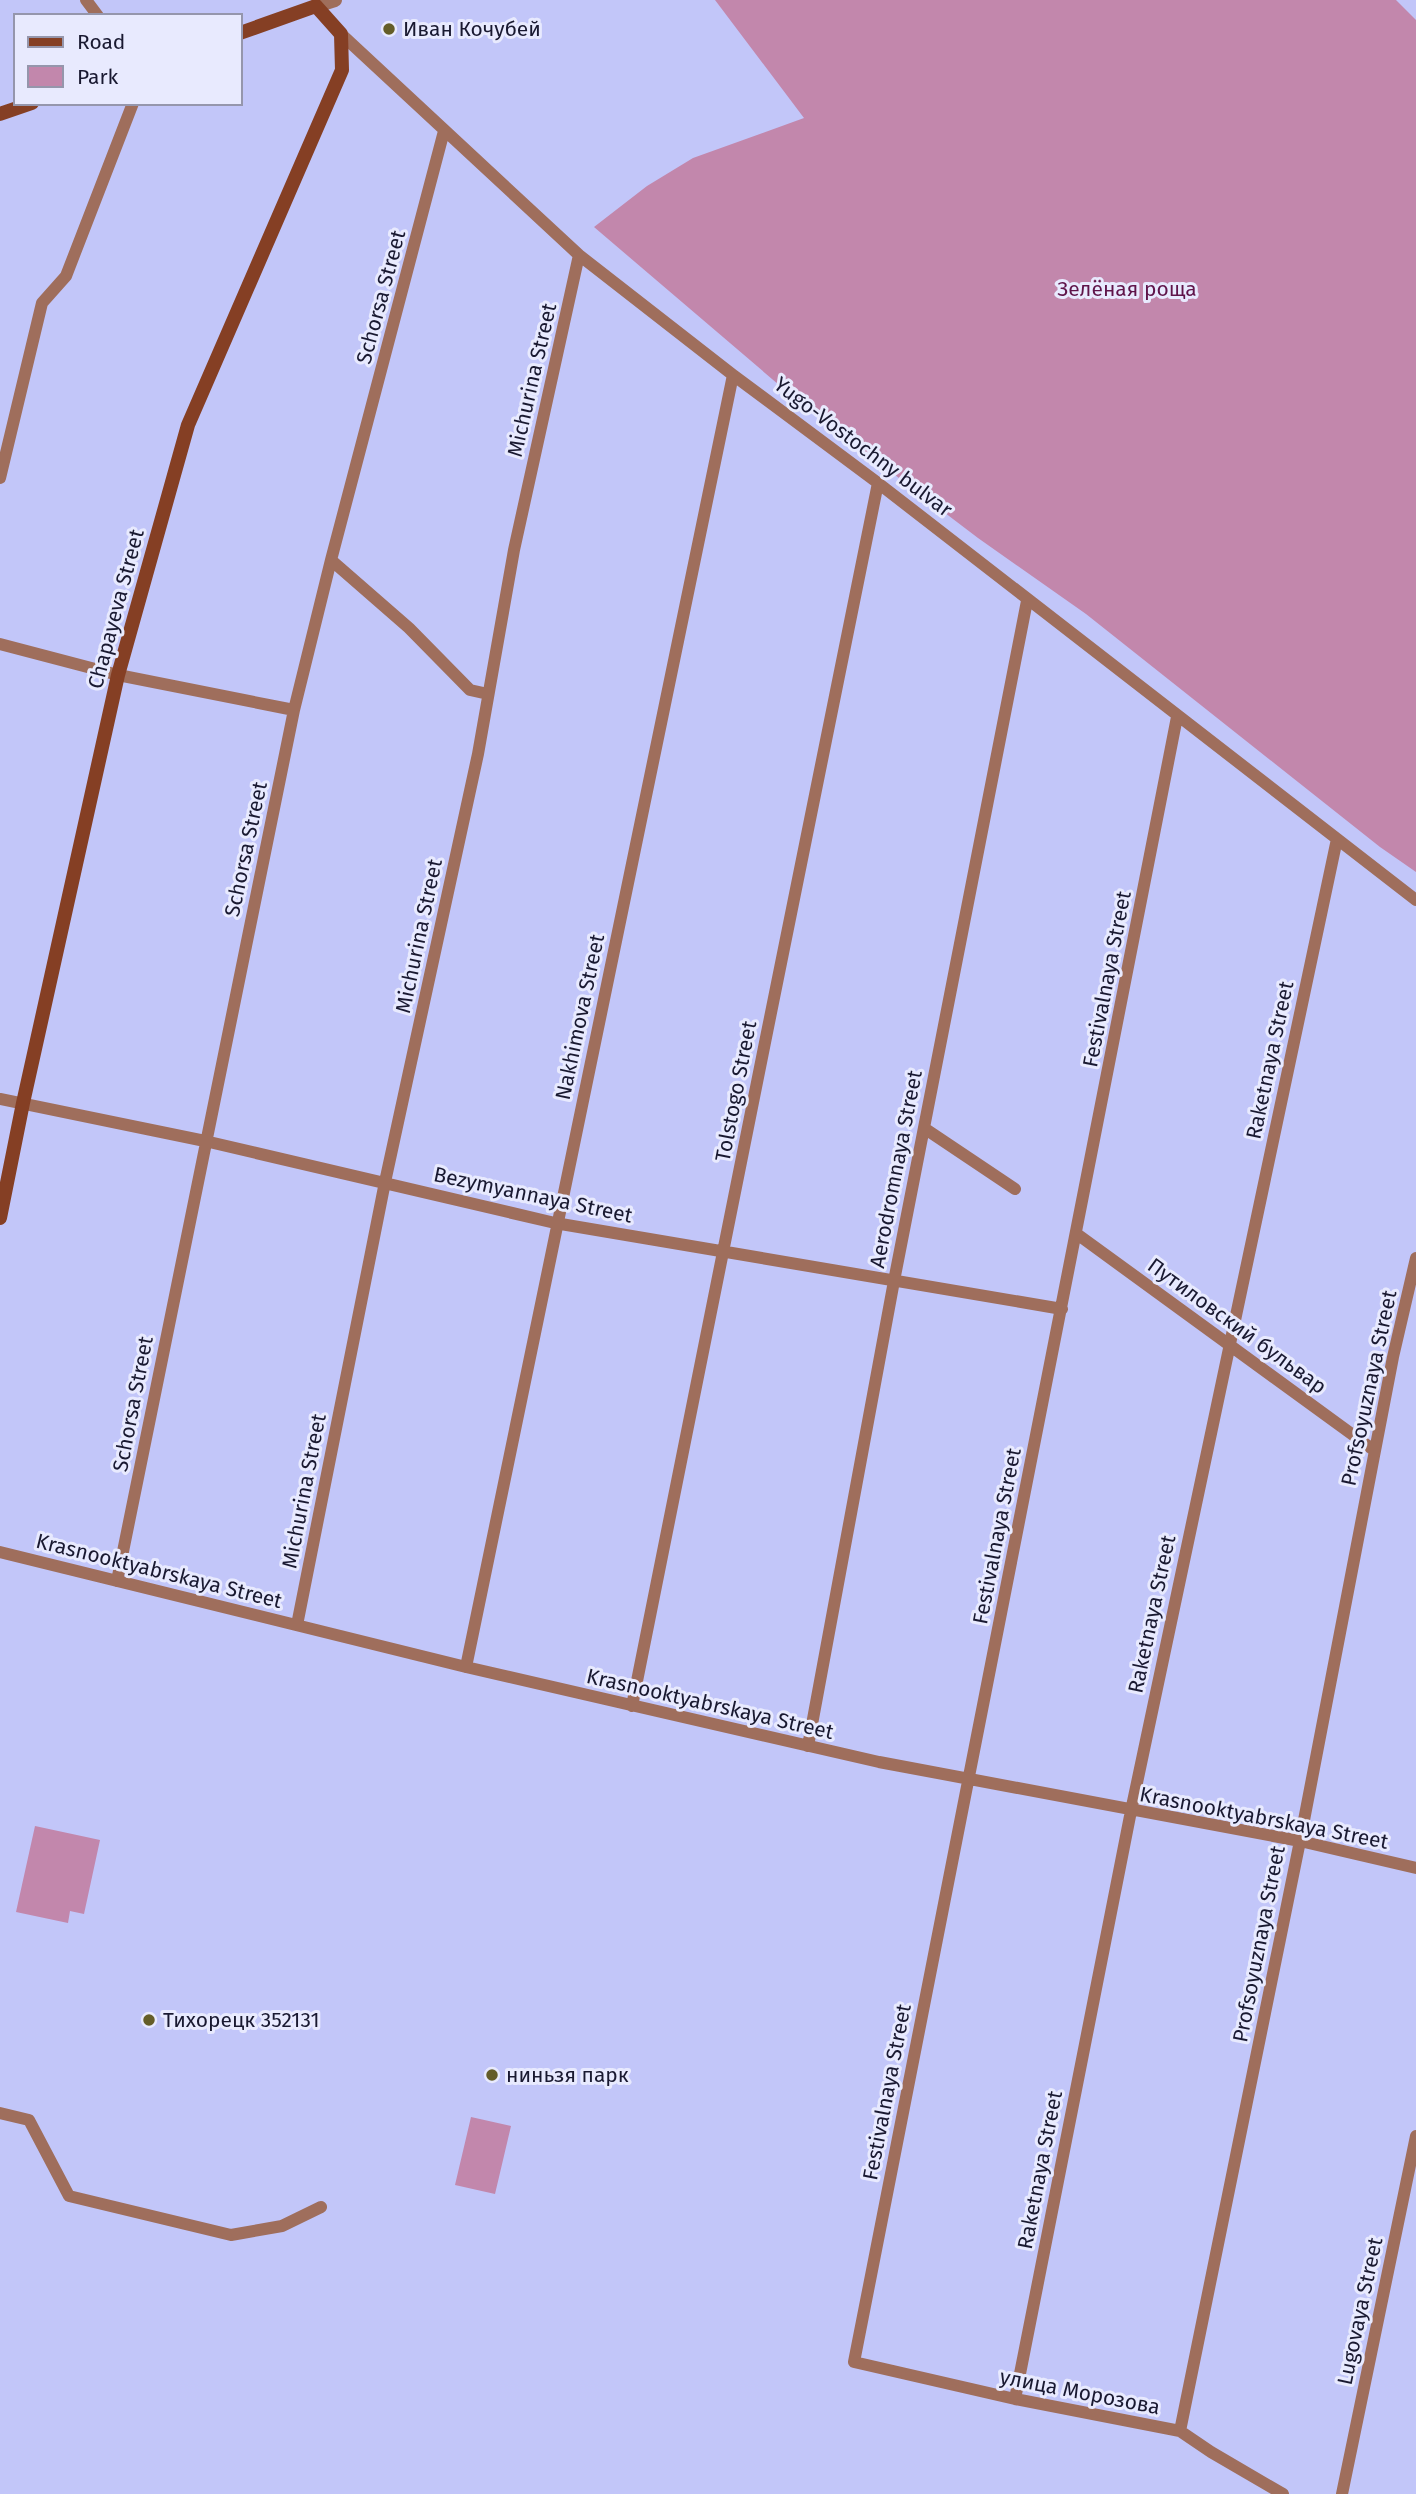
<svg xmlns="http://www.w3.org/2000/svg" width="1416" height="2494" font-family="'Fira Sans',sans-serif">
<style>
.green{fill:#c287ac}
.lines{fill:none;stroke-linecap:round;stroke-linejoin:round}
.minor{stroke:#9f6e5c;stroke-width:12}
.tertiary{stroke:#9f6e5c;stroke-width:14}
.secondary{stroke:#853f24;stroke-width:14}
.poi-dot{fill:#645d29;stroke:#e8eafe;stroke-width:2.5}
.labels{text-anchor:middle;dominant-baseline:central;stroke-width:6;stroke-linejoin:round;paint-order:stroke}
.poi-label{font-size:21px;fill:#191931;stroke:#e8eafe;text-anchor:start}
.park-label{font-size:21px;fill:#5f144a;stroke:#e8eafe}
.street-label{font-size:21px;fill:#191931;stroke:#e8eafe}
</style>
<rect width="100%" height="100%" fill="#c2c6f9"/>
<path class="green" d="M 715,0 L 1396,0 L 1416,20 L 1416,872 L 1380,847 L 1086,614 L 978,538 L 799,402 L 594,227 L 647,186 L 693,158 L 804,118 Z
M 35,1826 L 100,1840 L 84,1914 L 70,1911 L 68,1923 L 16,1912 Z
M 471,2117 L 511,2126 L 495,2194 L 455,2185 Z"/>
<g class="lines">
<path class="minor" d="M 86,0 L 98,16
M 341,34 L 579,255 L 733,375 L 878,483 L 1416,900
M 0,478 L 42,303 L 66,276 L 133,103
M 331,560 L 409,628 L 470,690 L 488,694
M 0,644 L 118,675 L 294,710
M 1177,717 L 854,2362 L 1015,2399 L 1180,2431 L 1211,2452 L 1283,2494
M 0,1099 L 205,1141 L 555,1223 L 1062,1309
M 924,1128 L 1015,1189
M 1077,1234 L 1375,1451
M 0,1552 L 466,1667 L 879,1762 L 1300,1841 L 1416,1868
M 117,1581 L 294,710 L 331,560 L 444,131
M 297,1625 L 385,1182 L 478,754 L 514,550 L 579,255
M 466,1667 C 553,1236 645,806 733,375
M 632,1706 C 715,1299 794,890 878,483
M 808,1746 L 894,1281 L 1027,601
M 0,2113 L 29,2120 L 69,2196 L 231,2235 L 282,2226 L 321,2207
M 1015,2399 L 1131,1811 L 1337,839
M 1180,2431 L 1300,1841 L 1393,1357 L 1416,1258
M 1342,2494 L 1416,2136"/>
<path class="tertiary" d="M 316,6 L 335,0"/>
<path class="secondary" d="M 0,114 L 32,103
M 0,1218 L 23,1103 L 118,675 L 188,425 L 342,70 L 341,34 L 316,6 L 240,33"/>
</g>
<g class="poi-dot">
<circle cx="389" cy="29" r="7"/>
<circle cx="149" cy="2020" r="7"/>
<circle cx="492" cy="2075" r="7"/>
</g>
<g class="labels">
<g class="poi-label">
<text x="403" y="29">Иван Кочубей</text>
<text x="163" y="2020">Тихорецк 352131</text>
<text x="506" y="2075">ниньзя парк</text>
</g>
<g class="park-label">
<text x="1127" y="289">Зелёная роща</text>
</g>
<g class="street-label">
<text transform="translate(381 297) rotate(-75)">Schorsa Street</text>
<text transform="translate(532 380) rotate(-77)">Michurina Street</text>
<text transform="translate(863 447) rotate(37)">Yugo-Vostochny bulvar</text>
<text transform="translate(116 609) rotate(-75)">Chapayeva Street</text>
<text transform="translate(246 849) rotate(-78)">Schorsa Street</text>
<text transform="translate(419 936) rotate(-78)">Michurina Street</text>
<text transform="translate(1107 979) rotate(-79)">Festivalnaya Street</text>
<text transform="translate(580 1017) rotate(-78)">Nakhimova Street</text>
<text transform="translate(1270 1060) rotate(-78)">Raketnaya Street</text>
<text transform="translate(736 1091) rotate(-79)">Tolstogo Street</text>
<text transform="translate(896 1169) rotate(-79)">Aerodromnaya Street</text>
<text transform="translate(533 1195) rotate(12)">Bezymyannaya Street</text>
<text transform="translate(1237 1326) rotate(36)">Путиловский бульвар</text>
<text transform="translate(1369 1388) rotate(-78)">Profsoyuznaya Street</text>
<text transform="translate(133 1404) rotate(-79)">Schorsa Street</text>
<text transform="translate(304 1491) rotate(-79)">Michurina Street</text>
<text transform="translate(997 1536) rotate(-79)">Festivalnaya Street</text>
<text transform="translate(159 1571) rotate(14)">Krasnooktyabrskaya Street</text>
<text transform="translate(1152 1614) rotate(-78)">Raketnaya Street</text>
<text transform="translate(710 1704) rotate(13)">Krasnooktyabrskaya Street</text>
<text transform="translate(1264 1818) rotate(11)">Krasnooktyabrskaya Street</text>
<text transform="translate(1259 1944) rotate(-79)">Profsoyuznaya Street</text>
<text transform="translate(887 2092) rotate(-79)">Festivalnaya Street</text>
<text transform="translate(1040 2170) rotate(-79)">Raketnaya Street</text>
<text transform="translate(1360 2311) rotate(-78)">Lugovaya Street</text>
<text transform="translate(1080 2392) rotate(11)">улица Морозова</text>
</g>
</g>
<rect x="14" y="14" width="228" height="91" fill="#e8eafe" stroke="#9596ac" stroke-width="2"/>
<rect x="28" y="37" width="35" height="10" fill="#853f24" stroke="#9596ac" stroke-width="2"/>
<text x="77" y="49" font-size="21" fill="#191931">Road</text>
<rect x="28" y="66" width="35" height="21" fill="#c287ac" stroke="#9596ac" stroke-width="2"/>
<text x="77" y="84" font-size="21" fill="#191931">Park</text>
</svg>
